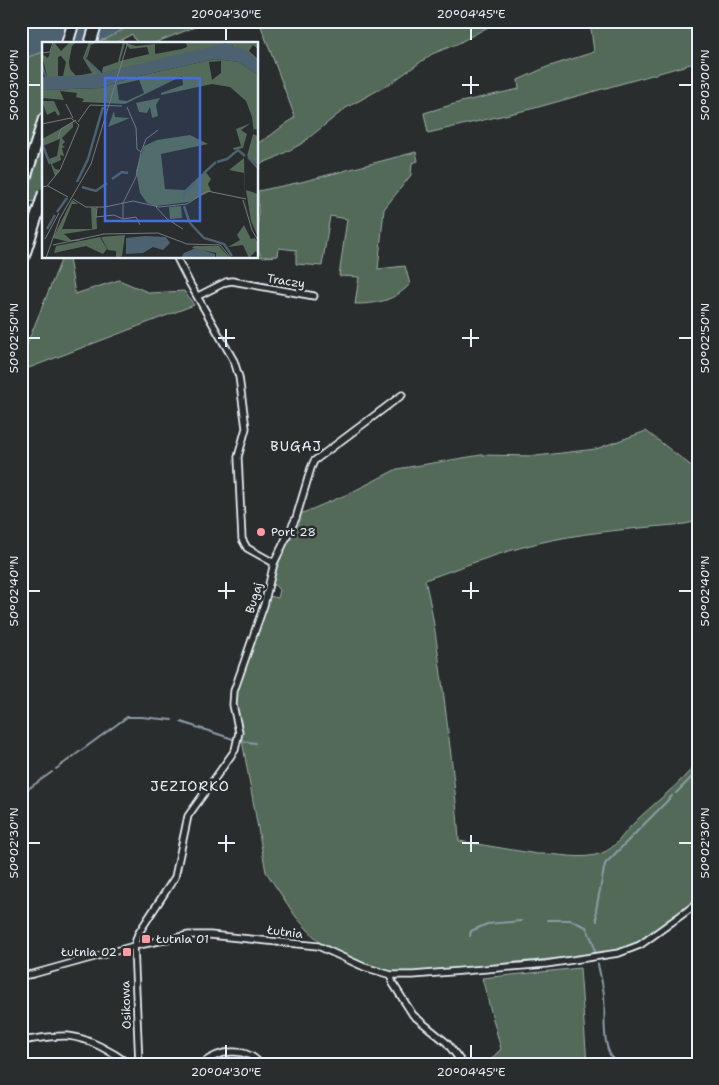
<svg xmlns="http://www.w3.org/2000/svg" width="719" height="1085" font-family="'Shantell Sans',sans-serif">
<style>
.green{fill:#536b58;stroke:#9eaea8}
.water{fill:#4d6270;stroke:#8b9ba6}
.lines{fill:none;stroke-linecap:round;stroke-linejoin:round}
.stream{stroke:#8b9ba6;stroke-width:2}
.minor-casing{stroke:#e8f1f8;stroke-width:9}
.motorway-casing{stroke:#e8f1f8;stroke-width:14}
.minor{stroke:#2a2d2e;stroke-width:5.5}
.motorway{stroke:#2a2d2e;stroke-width:10}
.motorway-bridge-casing{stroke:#e8f1f8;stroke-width:14;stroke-linecap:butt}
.motorway-bridge{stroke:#2a2d2e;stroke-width:10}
.ticks{fill:none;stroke:#e8f1f8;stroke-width:2}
.poi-dot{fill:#ff9aa2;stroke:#2a2d2e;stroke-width:2}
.labels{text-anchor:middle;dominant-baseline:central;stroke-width:5;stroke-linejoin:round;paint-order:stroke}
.street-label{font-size:12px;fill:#e8f1f8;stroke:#2a2d2e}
.poi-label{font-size:12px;fill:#e8f1f8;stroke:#2a2d2e;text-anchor:start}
.neighbourhood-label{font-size:14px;letter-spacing:1px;fill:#e8f1f8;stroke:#2a2d2e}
.inset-river{fill:none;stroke:#4d6270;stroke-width:2.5}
.inset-road{fill:none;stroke:#767b7f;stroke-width:1}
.view{fill:#466fde;fill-opacity:0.15;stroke:#466fde;stroke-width:2.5}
.inset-edge{fill:none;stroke:#e8f1f8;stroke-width:2.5}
.neatline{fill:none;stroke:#e8f1f8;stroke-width:2}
.ticks-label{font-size:12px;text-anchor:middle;fill:#e8f1f8}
</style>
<rect width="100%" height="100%" fill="#2a2d2e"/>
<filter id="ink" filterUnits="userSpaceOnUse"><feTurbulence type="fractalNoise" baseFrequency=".02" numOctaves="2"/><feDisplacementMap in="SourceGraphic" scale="10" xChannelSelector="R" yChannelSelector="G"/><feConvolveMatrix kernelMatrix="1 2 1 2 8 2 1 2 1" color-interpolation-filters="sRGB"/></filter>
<g filter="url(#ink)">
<path class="green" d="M 138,21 L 221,21 L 205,23 L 152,44 L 137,44 L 132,34 L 114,44 L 83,44 L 106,39 Z
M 259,21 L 499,21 L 457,44 L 432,54 L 391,83 L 346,108 L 301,144 L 275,158 L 258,165 L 258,143 L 271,135 L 295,117 Z
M 590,21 L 698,21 L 698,62 L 535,108 L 428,133 L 424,113 L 461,102 L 519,89 L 518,80 L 547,67 L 594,52 Z
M 44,52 L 44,202 L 21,201 L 21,59 Z
M 416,152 L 418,161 L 412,163 L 411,175 L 384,209 L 378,269 L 405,266 L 410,284 C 394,301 377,304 355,304 L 359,277 L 339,276 L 347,219 L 330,216 L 322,266 L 296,264 L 296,250 L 279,248 L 278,256 L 261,257 L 258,249 L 258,191 L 301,182 Z
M 62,258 L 69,258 L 75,294 L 119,280 L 150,293 L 184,291 L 194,305 L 21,371 L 25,349 Z
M 646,431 L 698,471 L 698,521 L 685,524 C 641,528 596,531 552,540 C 508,549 467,565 425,580 C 434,616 438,653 443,689 C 449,740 456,790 459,841 L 537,854 C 559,853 581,861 602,853 C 616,848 622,835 632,825 C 653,803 679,786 698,761 L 698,900 L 636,943 L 618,950 L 590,955 L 414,972 L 386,971 L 374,967 L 321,944 L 296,917 L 266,872 L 235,702 L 236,690 L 269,596 L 278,598 L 280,590 L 273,584 L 282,550 L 298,515 L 348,494 L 397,469 L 481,455 L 536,456 L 596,449 Z
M 580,968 L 587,1064 L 491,1064 L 493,1057 L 501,1049 L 482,978 Z"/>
<path class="water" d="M 21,21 L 138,21 L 106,39 L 83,44 L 44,44 L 44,52 L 21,59 Z"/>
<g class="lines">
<path class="stream" d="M 181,722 L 233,739
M 241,741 L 255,743
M 56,769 L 127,717 L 141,717 L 172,720
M 676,793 L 698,771
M 21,794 L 52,772
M 547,920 L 570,920 L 586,927 L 593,942 L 595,952
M 597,921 L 596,910 L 605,864 L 672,796
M 470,936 L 471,931 L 487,924 L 521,921
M 598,964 C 600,975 603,985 604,995 C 606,1018 600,1045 616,1064"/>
<defs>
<path id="minor" d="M 21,212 L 44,214
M 198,296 L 226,282 L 232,281 L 314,296
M 274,563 L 296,518 L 311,468 L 314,461 L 402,395
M 391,975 L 392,982 L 413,1015 L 447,1043 L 463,1064
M 21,976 L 33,974 L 134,946 L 189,935 L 210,935 L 318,946 L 364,967 L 391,975 L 413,975 L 546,964 L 619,953 L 640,945 L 698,903
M 21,1041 C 36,1039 53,1035 68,1036 C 88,1038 113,1052 129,1064
M 139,1064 L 134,946 L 138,934 L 175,877 L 188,816 L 235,750 L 239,732 L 233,705 L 234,691 L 264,605 L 274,563 L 247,548 L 242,539 L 238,457 L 246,428 L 239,377 L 234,361 L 190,284 L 177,258
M 202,1064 C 218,1051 245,1045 260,1064"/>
<path id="motorway" d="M 67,44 L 74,21
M 90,44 L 97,21
M 21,191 L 44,119"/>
</defs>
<use href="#minor" class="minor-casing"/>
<use href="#motorway" class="motorway-casing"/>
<use href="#minor" class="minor"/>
<use href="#motorway" class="motorway"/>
<defs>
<path id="motorway-bridge" d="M 21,265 L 44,193"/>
</defs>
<use href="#motorway-bridge" class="motorway-bridge-casing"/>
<use href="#motorway-bridge" class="motorway-bridge"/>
</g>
</g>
<path class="ticks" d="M 226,28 L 226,40M 471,28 L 471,40M 471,76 L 471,94M 28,85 L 40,85M 462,85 L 479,85M 679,85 L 692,85M 226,329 L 226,347M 471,329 L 471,347M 28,338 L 40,338M 218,338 L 235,338M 462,338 L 479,338M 679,338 L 692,338M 226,582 L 226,599M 471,582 L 471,599M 28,591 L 40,591M 218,591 L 235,591M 462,591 L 479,591M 679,591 L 692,591M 226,835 L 226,852M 471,835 L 471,852M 28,843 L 40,843M 218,843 L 235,843M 462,843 L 479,843M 679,843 L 692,843M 226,1045 L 226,1058M 471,1045 L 471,1058"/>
<g class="poi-dot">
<circle cx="261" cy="532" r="5"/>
<rect x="141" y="934" width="10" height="10" rx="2.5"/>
<rect x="122" y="947" width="10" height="10" rx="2.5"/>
</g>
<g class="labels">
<g class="street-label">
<text transform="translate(286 281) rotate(9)">Traczy</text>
<text transform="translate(254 598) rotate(-73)">Bugaj</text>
<text transform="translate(285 932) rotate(7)">Łutnia</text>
<text transform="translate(126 1005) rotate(-92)">Osikowa</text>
</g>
<g class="poi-label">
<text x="271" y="532">Port 28</text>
<text x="156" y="939">Łutnia 01</text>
<text x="117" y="952" text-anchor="end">Łutnia 02</text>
</g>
<g class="neighbourhood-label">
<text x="296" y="446">BUGAJ</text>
<text x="190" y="786">JEZIORKO</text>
</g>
</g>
<g transform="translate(42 42)">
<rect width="216" height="216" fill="#2a2d2e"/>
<path d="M 12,0 L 19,9 L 28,0 L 34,0 L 30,4 L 27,20 L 28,27 L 34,34 L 50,31 L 41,16 L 47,0 L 49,0 L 43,16 L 58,32 L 36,36 L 5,35 L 0,12 L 6,16 ZM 19,14 L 24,20 L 21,34 L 16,34 L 16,15 ZM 52,0 L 55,0 L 49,3 L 45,16 L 60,30 L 61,25 L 76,20 L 81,0 L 94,4 L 113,2 L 113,12 L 140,7 L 145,5 L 144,0 L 182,0 L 182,3 L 61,31 L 44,15 L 48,2 ZM 83,1 L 88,7 L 105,5 L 107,12 L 78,19 ZM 189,0 L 216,0 L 216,7 L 211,3 L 207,9 L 216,17 L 191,5 ZM 173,17 L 197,20 L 216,33 L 216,88 L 212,87 L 212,91 L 210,75 L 204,59 L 188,45 L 170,42 L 119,53 L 119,51 L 141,43 L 140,34 L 83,62 L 40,60 L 42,57 L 34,55 L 35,51 L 18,49 L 22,58 L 0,56 L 0,48 L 59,46 L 88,36 ZM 179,19 L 179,31 L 170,38 L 167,20 ZM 97,38 L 102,51 L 85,59 L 77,58 L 75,43 ZM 118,56 L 114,63 L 116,74 L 110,76 L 108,65 L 105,71 L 97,70 L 94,61 ZM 0,59 L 12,59 L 18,72 L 16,74 L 13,69 L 5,73 ZM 72,69 L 73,75 L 88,76 L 66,85 ZM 31,80 L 31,85 L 20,96 L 23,100 L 20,103 L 23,105 L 20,106 L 22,114 L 18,113 L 19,118 L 10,122 L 13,127 L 18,128 L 13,134 L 7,117 L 15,114 L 18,97 L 1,104 L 0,97 ZM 209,81 L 199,88 L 205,92 L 201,106 L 192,108 L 191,106 L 199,104 L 194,87 ZM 211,92 L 216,94 L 216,123 L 205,114 ZM 148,93 L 166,102 L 119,112 L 123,147 L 143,148 L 163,129 L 169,137 L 166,142 L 169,149 L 147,160 L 114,164 L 105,161 L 98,151 L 94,129 L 102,104 L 115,98 ZM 202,116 L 203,159 L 212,192 L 203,160 L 202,131 L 187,128 ZM 204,148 L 216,152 L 216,195 L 209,179 ZM 30,158 L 36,162 L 30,162 L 20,187 L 50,187 L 49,165 L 54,166 L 55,187 L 22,192 L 29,198 L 42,197 L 36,199 L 23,199 L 11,196 ZM 139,164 L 140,176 L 128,177 L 127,165 ZM 202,183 L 209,197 L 213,196 L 216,201 L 216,214 L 214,209 L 207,216 L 201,203 L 186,205 L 198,198 L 195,193 ZM 83,193 L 80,214 L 74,216 L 74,209 L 66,208 L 59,195 ZM 58,195 L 65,207 L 61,212 L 44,204 L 12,211 L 14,204 ZM 152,204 L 177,204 L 188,216 L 174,216 L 174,211 L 150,206 Z" fill="#536b58" fill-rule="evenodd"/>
<path d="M 49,0 L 52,0 L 48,2 L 44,16 L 60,31 L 189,0 L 191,5 L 200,6 L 216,17 L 216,33 L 197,20 L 173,17 L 88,36 L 59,46 L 0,48 L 0,35 L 3,35 L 0,27 L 0,20 L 5,35 L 57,32 L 43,16 ZM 103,194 L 124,195 L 128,201 L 121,208 L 111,205 L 101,211 L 84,212 L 84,196 ZM 154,206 L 173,212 L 173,216 L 139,216 L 142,211 Z" fill="#4d6270"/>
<path class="inset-river" d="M 1,104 L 8,122M 206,115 L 217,127M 175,120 L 185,117 L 196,108 L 203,114M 162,131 L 174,120M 70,137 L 80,130 L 86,131M 35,140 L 46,117 L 61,65M 40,145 L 54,149 L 65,141M 142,157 L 143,150 L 152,141M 142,164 L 147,179M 15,170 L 25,156M 147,180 L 162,196 L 182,202 L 190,214M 5,187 L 13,173"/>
<path class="inset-road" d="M 0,11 L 8,10 L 11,0M 24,62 L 31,76M 36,80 L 48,63 L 80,64M 0,82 L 29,76 L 37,83 L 18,128 L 5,144 L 0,145M 16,96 L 19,87 L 34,78M 99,110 L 104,97 L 116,88M 6,144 L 26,155M 31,157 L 44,165 L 63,165 L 91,159 L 117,165 L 145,162 L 165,149 L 204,157M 201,158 L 210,188 L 217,200M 55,165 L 54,175 L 72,173 L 81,177 L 81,161 L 94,135 L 99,110 L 95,107 L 94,86 L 85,65M 114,165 L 125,177 L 141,187M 81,177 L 94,175 L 98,183M 3,197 L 17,171M 11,203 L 62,192 L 116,191 L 145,202 L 178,203 L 189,216M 4,216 L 18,176 L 49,122 L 86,0"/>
<path class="view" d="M 63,36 L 158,36 L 158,179 L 63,179 Z"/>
<rect width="216" height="216" class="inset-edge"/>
</g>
<rect width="719" height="1085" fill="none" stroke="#2a2d2e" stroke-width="55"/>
<rect x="28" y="28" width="664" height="1030" class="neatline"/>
<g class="ticks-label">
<text x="226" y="18">20°04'30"E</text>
<text x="471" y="18">20°04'45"E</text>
<text transform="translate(14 85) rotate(-90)" y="4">50°03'00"N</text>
<text transform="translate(705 85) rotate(-90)" y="4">50°03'00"N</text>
<text transform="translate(14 338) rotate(-90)" y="4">50°02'50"N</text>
<text transform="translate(705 338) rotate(-90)" y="4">50°02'50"N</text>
<text transform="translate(14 591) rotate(-90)" y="4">50°02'40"N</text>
<text transform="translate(705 591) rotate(-90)" y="4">50°02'40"N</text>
<text transform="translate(14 843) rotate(-90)" y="4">50°02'30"N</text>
<text transform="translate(705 843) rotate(-90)" y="4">50°02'30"N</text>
<text x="226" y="1076">20°04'30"E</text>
<text x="471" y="1076">20°04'45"E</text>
</g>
</svg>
